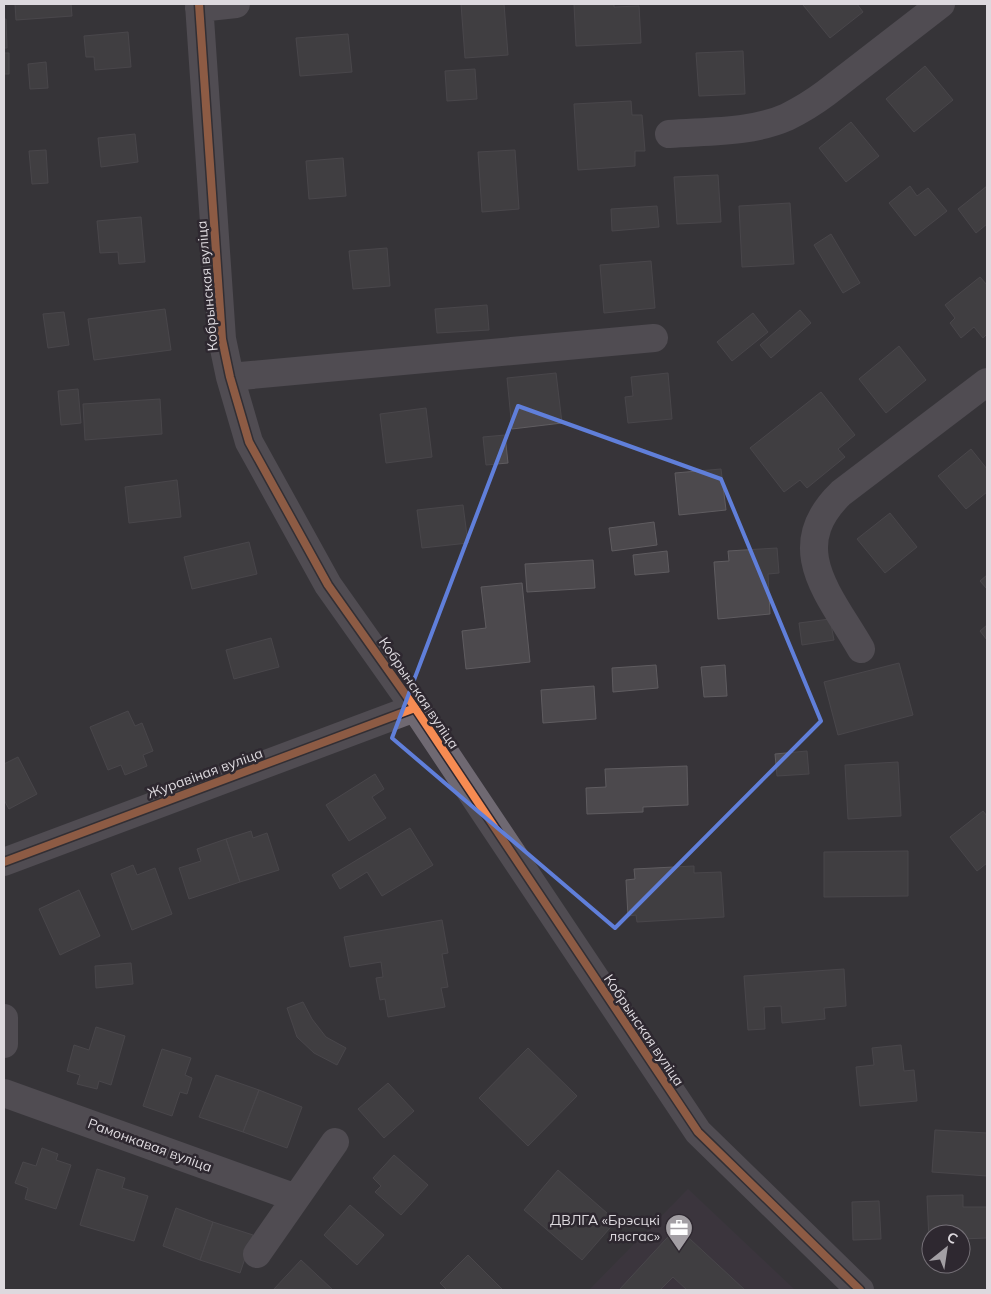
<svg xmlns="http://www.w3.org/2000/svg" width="991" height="1294" font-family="Mulish,sans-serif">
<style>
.built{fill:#413744}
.building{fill:#4c494d;stroke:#5f5c60}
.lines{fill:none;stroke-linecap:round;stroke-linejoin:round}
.minor{stroke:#6f6972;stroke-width:28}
.cycleway-casing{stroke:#2e2830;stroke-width:11}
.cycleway{stroke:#f68b52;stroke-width:8}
.marked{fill:none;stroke:#607fda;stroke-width:4;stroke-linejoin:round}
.labels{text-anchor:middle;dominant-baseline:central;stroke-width:5;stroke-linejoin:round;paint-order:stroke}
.street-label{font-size:14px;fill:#ddd9de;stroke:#2e2830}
.poi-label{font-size:14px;fill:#ddd9de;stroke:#2e2830;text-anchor:end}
</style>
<rect width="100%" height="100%" fill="#373439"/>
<path class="built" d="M 688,1189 L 795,1290 L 589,1290 Z"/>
<path class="building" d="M 15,4 L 71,4 L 72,16 L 16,20 Z
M 461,4 L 504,4 L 508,55 L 465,58 Z
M 574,4 L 614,4 L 614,7 L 639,6 L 641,43 L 576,46 Z
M 804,4 L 857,4 L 863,12 L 830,38 L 803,5 Z
M 4,19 L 6,19 L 7,48 L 4,48 Z
M 128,32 L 131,67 L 95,70 L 94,57 L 86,57 L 84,36 Z
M 348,34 L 352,72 L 300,76 L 296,38 Z
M 743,51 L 745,94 L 699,96 L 696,53 Z
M 4,53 L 9,53 L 9,74 L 4,74 Z
M 46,62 L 48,88 L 30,89 L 28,64 Z
M 925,66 L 953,100 L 914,132 L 886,99 Z
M 475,69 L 477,99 L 447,101 L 445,71 Z
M 631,101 L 632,115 L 642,115 L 645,151 L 635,151 L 635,166 L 578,170 L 574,104 Z
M 851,122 L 879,156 L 846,182 L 819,148 Z
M 135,134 L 138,162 L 101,167 L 98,138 Z
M 46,150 L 48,183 L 32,184 L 29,151 Z
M 515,150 L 519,209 L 482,212 L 478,152 Z
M 343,158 L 346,196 L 309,199 L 306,161 Z
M 718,175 L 721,222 L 677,224 L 674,177 Z
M 910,186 L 917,196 L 928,188 L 947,211 L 915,236 L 889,203 Z
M 987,186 L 987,224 L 976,233 L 958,209 Z
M 790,203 L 794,264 L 742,267 L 739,206 Z
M 657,206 L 659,227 L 612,231 L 611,209 Z
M 141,217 L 145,262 L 119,264 L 118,252 L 100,253 L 97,221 Z
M 831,234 L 860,283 L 843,293 L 814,245 Z
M 387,248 L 390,286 L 353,289 L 349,251 Z
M 651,261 L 655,308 L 604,313 L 600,265 Z
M 980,277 L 987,285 L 987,334 L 983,338 L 974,327 L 961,338 L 950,323 L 955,318 L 945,305 Z
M 487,305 L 489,330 L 437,333 L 435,309 Z
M 165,309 L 171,350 L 94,360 L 88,319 Z
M 800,310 L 811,323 L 771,358 L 760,345 Z
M 64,312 L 69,345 L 48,348 L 43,314 Z
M 753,313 L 768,332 L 732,361 L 717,342 Z
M 899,346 L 926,380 L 886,413 L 859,379 Z
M 556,373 L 562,423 L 512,429 L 507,378 Z
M 668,373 L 672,419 L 628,423 L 625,397 L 633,396 L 631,377 Z
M 78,389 L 81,423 L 61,425 L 58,391 Z
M 821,392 L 855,435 L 838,449 L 845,457 L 807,488 L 800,480 L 784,492 L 750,448 Z
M 160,399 L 162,434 L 85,440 L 83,404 Z
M 426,408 L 432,457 L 386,463 L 380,414 Z
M 505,435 L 508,463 L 486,465 L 483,437 Z
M 971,449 L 987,469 L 987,492 L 966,509 L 938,476 Z
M 721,469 L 726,510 L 679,515 L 675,473 Z
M 177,480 L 181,517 L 129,523 L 125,487 Z
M 463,505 L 468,543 L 422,548 L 417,510 Z
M 890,513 L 917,547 L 885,573 L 857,539 Z
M 654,522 L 657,545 L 612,551 L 609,528 Z
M 249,542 L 257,574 L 192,589 L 184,557 Z
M 777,548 L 779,573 L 768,574 L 770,614 L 718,619 L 714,562 L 729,561 L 728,551 Z
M 667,551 L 669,572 L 635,575 L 633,555 Z
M 593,560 L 595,588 L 527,592 L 525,564 Z
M 987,575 L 987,589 L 980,581 Z
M 522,583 L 530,662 L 466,669 L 462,631 L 486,628 L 481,587 Z
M 830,619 L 834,640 L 802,645 L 799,623 Z
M 987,625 L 987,640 L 980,631 Z
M 271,638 L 279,667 L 234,679 L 226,650 Z
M 899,663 L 913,715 L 838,735 L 824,682 Z
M 656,665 L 658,688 L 613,692 L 612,668 Z
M 725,665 L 727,696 L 704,697 L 701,667 Z
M 594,686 L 596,719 L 543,723 L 541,690 Z
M 128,711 L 135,726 L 142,723 L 153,751 L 143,755 L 147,766 L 125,775 L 121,765 L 108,770 L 90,727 Z
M 807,751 L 809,774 L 777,776 L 775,754 Z
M 18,757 L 37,794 L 9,809 L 4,800 L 4,764 Z
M 898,762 L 901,816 L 848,819 L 845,765 Z
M 687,766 L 688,805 L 643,807 L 643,812 L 587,814 L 586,788 L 606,787 L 605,769 Z
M 375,774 L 384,789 L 372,797 L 386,818 L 349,841 L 326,805 Z
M 983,811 L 987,816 L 987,863 L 977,871 L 950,837 Z
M 410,828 L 433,865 L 382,896 L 367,872 L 340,889 L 332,875 Z
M 251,831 L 253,838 L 267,833 L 279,870 L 240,882 L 226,839 Z
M 226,839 L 240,882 L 189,899 L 179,868 L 201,861 L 197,849 Z
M 908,851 L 908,896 L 824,897 L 824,852 Z
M 133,865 L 137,875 L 155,868 L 172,914 L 132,930 L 111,874 Z
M 694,866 L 694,873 L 721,872 L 724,917 L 637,922 L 636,915 L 628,916 L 626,880 L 635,879 L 634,869 Z
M 79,890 L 100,936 L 60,955 L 39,909 Z
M 442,920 L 448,953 L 442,954 L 448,987 L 441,988 L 445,1007 L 388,1017 L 385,999 L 380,1000 L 376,978 L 383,977 L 381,962 L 350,967 L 344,937 Z
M 131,963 L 133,984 L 96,988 L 95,966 Z
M 844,969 L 846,1006 L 824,1008 L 825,1019 L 782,1023 L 781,1006 L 764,1007 L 765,1029 L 748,1030 L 744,976 Z
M 303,1002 L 312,1019 L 326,1037 L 346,1048 L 337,1065 L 314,1053 L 297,1037 L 287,1008 Z
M 96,1027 L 125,1036 L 111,1085 L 99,1081 L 97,1089 L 77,1084 L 80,1075 L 67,1071 L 74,1045 L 89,1050 Z
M 901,1045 L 904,1071 L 914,1070 L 917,1101 L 860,1106 L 856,1067 L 874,1065 L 872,1048 Z
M 528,1048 L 577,1096 L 528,1146 L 479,1098 Z
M 162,1049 L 191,1058 L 185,1075 L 192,1078 L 187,1094 L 180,1092 L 172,1116 L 143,1106 Z
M 216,1075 L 259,1090 L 243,1132 L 199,1117 Z
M 388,1083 L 414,1111 L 384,1138 L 358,1109 Z
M 259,1090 L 302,1107 L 287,1148 L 243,1132 Z
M 935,1130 L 987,1133 L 987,1176 L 932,1172 Z
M 42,1148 L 58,1154 L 56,1160 L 71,1165 L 56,1209 L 25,1199 L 28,1188 L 15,1183 L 23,1162 L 36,1166 Z
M 394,1155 L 428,1185 L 401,1215 L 375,1192 L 381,1186 L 373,1178 Z
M 97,1169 L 125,1178 L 122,1188 L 148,1196 L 134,1241 L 80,1225 Z
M 558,1170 L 616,1221 L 582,1260 L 524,1210 Z
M 963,1195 L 963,1207 L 987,1207 L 987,1238 L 961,1239 L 961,1234 L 931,1234 L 931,1240 L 929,1240 L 927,1196 Z
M 879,1201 L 881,1239 L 853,1240 L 852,1202 Z
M 350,1205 L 384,1235 L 357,1265 L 324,1235 Z
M 176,1208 L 213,1222 L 200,1260 L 163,1246 Z
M 213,1222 L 253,1235 L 240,1273 L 200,1260 Z
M 677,1227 L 745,1290 L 687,1290 L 673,1277 L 660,1290 L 621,1290 L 620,1289 Z
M 468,1255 L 503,1290 L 447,1290 L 440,1283 Z
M 301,1260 L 333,1290 L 274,1289 Z"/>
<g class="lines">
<path class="minor" d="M 199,4 L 222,339 L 230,377 L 249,442 L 328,585 L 415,708 L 698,1132 L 860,1290
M 199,8 L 236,4
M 669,134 C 707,131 751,133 787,117 C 801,110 814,102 826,93 L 941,4
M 230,377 L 654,338
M 861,649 C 830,595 784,548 841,493 L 987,382
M 4,862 L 415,708
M 4,1018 L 4,1044
M 4,1093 L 296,1198
M 257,1254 L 335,1142"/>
<defs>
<path id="cycleway" d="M 199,4 L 222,339 L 230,377 L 249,442 L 328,585 L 415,708 L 698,1132 L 860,1290
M 4,862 L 415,708"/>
</defs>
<use href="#cycleway" class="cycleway-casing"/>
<use href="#cycleway" class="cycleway"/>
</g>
<path d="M0 0H991V1294H0ZM 518,406 L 721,479 L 821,721 L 615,928 L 392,738 Z" fill="#373439" fill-opacity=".55" fill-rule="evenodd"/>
<path class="marked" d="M 518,406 L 721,479 L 821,721 L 615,928 L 392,738 Z"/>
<defs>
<symbol id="office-pin" viewBox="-11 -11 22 30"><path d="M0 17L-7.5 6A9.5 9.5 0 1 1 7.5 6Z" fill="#a39fa4" stroke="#2e2830"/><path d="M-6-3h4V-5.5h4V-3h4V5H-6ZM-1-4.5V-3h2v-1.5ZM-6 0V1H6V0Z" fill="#fff"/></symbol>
</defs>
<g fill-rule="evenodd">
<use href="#office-pin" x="663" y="1212" width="32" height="43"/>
</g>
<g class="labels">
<g class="street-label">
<text transform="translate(207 286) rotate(-95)">Кобрынская вуліца</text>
<text transform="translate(419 693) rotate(56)">Кобрынская вуліца</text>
<text transform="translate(205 773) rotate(-20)">Журавіная вуліца</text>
<text transform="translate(644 1030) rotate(56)">Кобрынская вуліца</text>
<text transform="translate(150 1145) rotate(20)">Рамонкавая вуліца</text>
</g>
<g class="poi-label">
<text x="660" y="1220">ДВЛГА «Брэсцкі<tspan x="660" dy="16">лясгас»</tspan></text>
</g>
</g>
<rect width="991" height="1294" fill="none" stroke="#ddd9de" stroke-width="10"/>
<g transform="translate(946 1249) rotate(30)"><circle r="24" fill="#2e2830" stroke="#746f76"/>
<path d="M0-4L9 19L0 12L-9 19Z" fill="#a39fa4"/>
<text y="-8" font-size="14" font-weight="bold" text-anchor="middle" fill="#ddd9de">С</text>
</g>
</svg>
